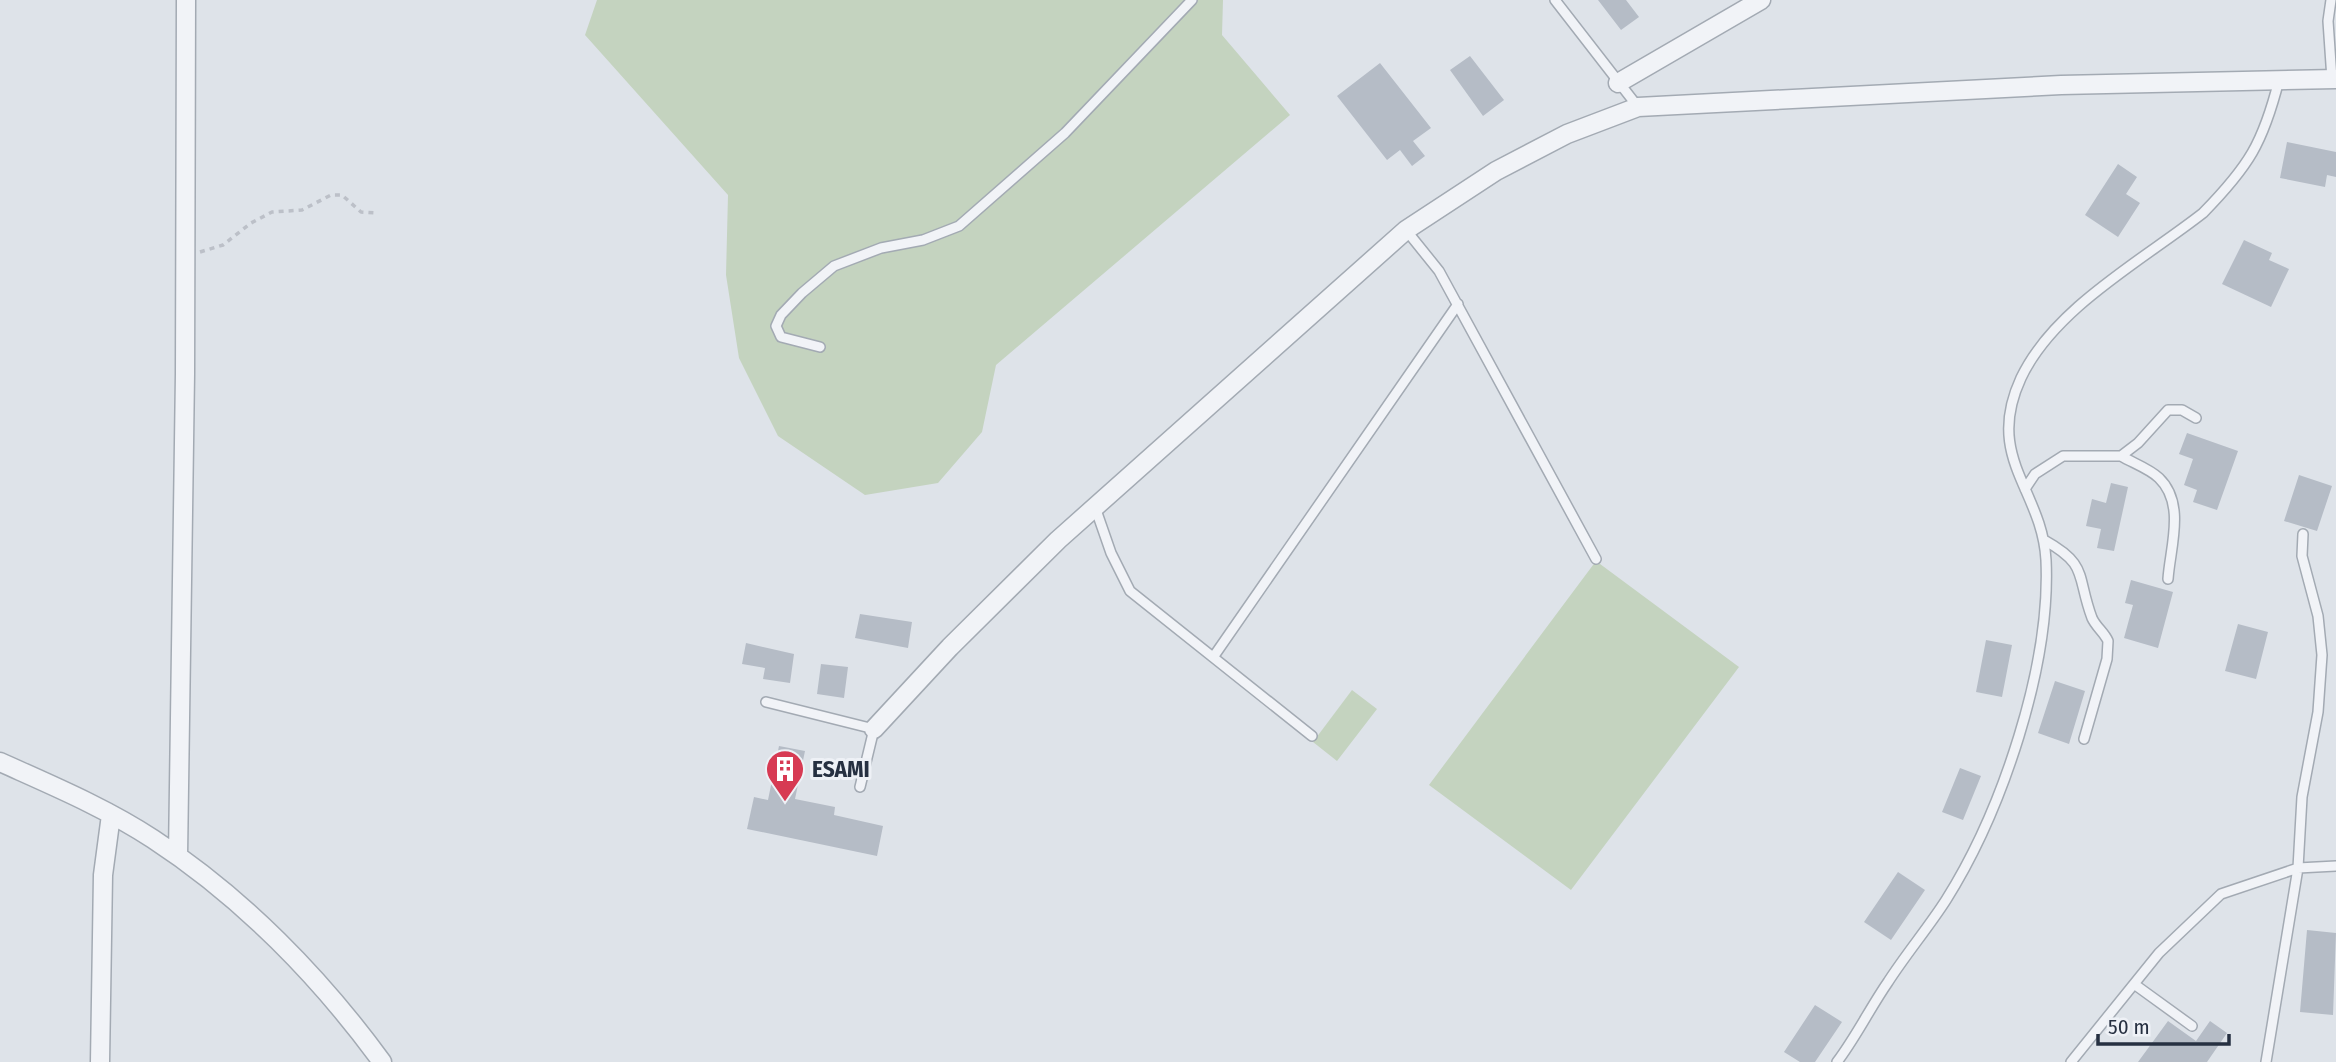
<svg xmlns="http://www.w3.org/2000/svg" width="2336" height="1062" font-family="'Fira Sans Condensed',sans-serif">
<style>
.green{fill:#c4d3bf}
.building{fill:#b5bcc6}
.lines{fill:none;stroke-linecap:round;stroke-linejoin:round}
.service-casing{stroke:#a3aab3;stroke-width:12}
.minor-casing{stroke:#a3aab3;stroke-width:21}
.path{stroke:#bcc0c8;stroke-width:3.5;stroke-dasharray:5 5;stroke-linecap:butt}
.service{stroke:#f1f3f7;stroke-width:9}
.minor{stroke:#f1f3f7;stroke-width:18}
.labels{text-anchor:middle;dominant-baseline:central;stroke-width:6;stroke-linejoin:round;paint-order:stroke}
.poi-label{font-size:23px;font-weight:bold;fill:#263041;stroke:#eef1f6;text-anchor:start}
</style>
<rect width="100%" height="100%" fill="#dee3e9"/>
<path class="green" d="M 597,0 L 1223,0 L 1222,35 L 1290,115 L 996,365 L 982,432 L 938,483 L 865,495 L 778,436 L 739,358 L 726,275 L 728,195 L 585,35 Z
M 1596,561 L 1739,667 L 1571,890 L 1429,785 Z
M 1352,690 L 1377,709 L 1337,761 L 1313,742 Z"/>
<path class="building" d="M 1598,0 L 1626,0 L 1639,17 L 1621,30 Z
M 1470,56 L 1504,100 L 1483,116 L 1450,70 Z
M 1380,63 L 1431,128 L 1413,141 L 1425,156 L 1412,166 L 1400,150 L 1387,160 L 1337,96 Z
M 2287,142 L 2336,152 L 2336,177 L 2327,175 L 2325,187 L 2280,178 Z
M 2118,164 L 2137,177 L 2126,194 L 2140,203 L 2118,237 L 2085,215 Z
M 2244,240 L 2272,253 L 2269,260 L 2289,269 L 2271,307 L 2222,284 Z
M 2187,433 L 2238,451 L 2217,510 L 2193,502 L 2197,490 L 2184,485 L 2193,459 L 2179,454 Z
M 2299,475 L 2332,486 L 2317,531 L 2284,521 Z
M 2111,483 L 2128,487 L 2114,551 L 2097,548 L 2101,529 L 2086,526 L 2092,499 L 2106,503 Z
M 2131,580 L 2173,592 L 2158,648 L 2124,638 L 2133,605 L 2125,603 Z
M 860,614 L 912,622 L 908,648 L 855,638 Z
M 2238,624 L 2268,632 L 2256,679 L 2225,671 Z
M 1986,640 L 2012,645 L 2002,697 L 1976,692 Z
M 746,643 L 794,654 L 790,683 L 763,679 L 765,668 L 742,664 Z
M 821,664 L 848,667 L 844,698 L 817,694 Z
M 2055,681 L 2085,691 L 2069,744 L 2038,733 Z
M 779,746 L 805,751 L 795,799 L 835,807 L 834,815 L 883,826 L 877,856 L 747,829 L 754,797 L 768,800 Z
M 1960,768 L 1981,776 L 1963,820 L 1942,812 Z
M 1898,872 L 1925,890 L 1891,940 L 1864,922 Z
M 2307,930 L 2336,933 L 2333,1015 L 2300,1012 Z
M 1815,1005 L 1842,1022 L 1815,1062 L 1800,1062 L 1784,1052 Z
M 2168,1021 L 2196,1041 L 2210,1021 L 2227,1033 L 2207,1062 L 2138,1062 Z"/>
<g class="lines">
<defs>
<path id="service" d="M 1555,0 L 1638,107
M 2331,0 L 2328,21 L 2332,79
M 1406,230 L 1439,271 L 1596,559
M 820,347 L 781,337 L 776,326 L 781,315 L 802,293 L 834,266 L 881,248 L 923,240 L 959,226 L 1065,133 L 1192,0
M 2121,456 C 2133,463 2150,469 2159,478 C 2186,504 2170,548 2168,579
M 2025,489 L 2035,474 L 2063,456 L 2121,456 L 2138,443 L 2168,410 L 2182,410 L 2196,418
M 1095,507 L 1111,553 L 1130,591 L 1312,736
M 2044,540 C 2089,565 2076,575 2092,618 C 2096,627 2104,632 2108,641 L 2107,659 L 2084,739
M 1214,656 L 1458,304
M 766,702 L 874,729 L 860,787
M 2134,984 L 2192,1026
M 1837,1062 C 1856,1037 1870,1008 1888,982 C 1906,954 1928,928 1946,900 C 2002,811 2051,666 2046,560 C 2042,489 1984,458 2021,378 C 2054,308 2143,260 2203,213 C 2249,166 2263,143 2279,80
M 2071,1062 L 2159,953 L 2221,894 L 2298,868 L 2336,866
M 2266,1062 L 2298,868 L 2302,797 L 2318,712 L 2322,655 L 2318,616 L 2302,556 L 2303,534"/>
<path id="minor" d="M 1618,83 L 1761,0
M 874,729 L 950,647 L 1058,540 L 1406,230 L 1496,171 L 1567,134 L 1638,107 L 2061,85 L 2336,79
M 0,762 C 51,785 106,808 153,839 C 242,897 320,977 382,1062
M 178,856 L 185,374 L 186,0
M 100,1062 L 103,875 L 111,815"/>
</defs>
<use href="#service" class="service-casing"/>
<use href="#minor" class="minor-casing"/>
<path class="path" d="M 200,252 L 223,245 L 251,223 L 272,212 L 302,210 L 331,195 L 342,195 L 361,212 L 376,213"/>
<use href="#service" class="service"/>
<use href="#minor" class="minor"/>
</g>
<defs>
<symbol id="building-pin" viewBox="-11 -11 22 30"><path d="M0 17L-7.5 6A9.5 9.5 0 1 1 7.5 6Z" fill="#d73a53" stroke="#eef1f6"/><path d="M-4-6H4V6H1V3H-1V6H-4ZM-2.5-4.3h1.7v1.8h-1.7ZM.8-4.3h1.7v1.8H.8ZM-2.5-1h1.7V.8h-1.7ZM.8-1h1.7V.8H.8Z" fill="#fff"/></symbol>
</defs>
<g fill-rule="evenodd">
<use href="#building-pin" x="763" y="747" width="44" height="60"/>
</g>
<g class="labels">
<g class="poi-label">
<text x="812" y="769">ESAMI</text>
</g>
</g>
<path d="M2098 1034v10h131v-10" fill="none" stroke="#263041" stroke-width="3.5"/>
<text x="2108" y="1034" font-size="21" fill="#263041" stroke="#eef1f6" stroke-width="5" paint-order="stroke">50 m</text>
</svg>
